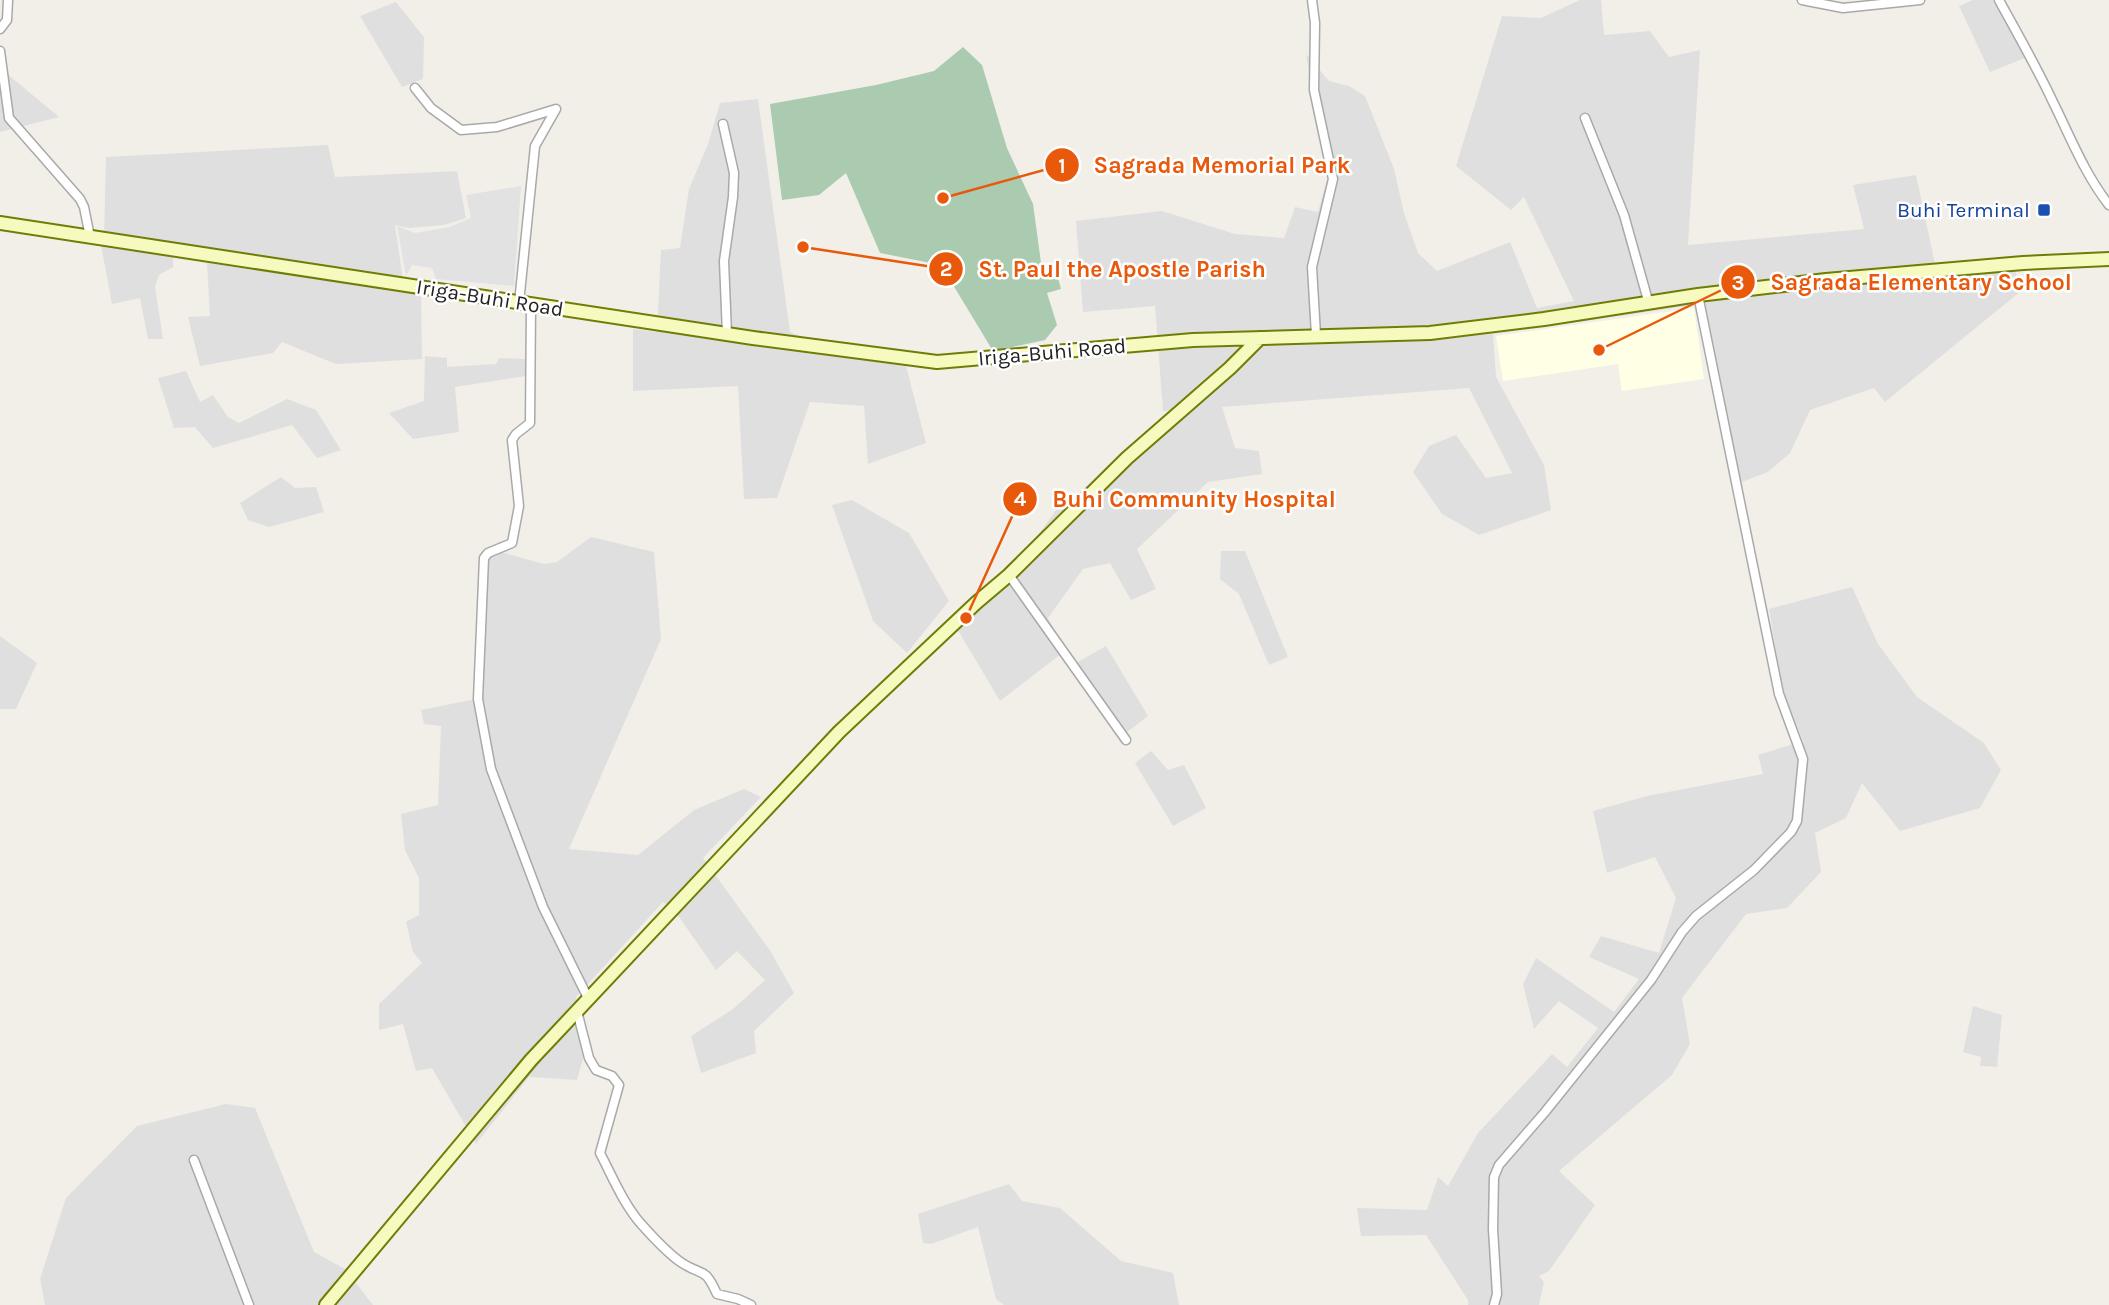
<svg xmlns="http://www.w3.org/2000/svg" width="2109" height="1305" font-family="Karla,sans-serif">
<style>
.residential{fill:#e0dfdf}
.education{fill:#ffffe5}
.cemetery{fill:#aacbaf}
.parking{fill:#e2e2e2}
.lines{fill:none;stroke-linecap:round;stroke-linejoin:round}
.minor-casing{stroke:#a9a9a9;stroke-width:11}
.secondary-casing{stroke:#707d05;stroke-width:16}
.minor{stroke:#fff;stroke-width:8}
.secondary{stroke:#f7fabf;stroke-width:12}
.transit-dot{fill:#1a4fb4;stroke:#fff;stroke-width:2.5}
.labels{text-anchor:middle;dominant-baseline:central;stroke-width:5;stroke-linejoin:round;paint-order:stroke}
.transit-label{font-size:21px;fill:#164399;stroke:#fff;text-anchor:end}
.street-label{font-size:21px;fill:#222;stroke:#fff}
.leader{fill:none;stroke:#e8590c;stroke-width:2.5}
.callout-dot{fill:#e8590c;stroke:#fff;stroke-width:2.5}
.mark-label{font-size:21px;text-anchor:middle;font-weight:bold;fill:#fff}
.callout-label{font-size:23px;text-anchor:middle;font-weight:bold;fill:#e8590c;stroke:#fff;stroke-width:5;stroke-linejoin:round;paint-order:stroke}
</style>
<rect width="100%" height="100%" fill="#f2efe9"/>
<path class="residential" d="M 1580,0 L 1601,0 L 1604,35 L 1650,31 L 1669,57 L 1700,50 L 1688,245 L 1864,229 L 1853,185 L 1916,175 L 1938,278 L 2015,270 L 2021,291 L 1885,402 L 1874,388 L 1810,410 L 1790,453 L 1768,472 L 1734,485 L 1695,305 L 1493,334 L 1496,377 L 1544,465 L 1551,510 L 1479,535 L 1442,514 L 1413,472 L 1429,446 L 1456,435 L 1486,478 L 1512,473 L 1469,388 L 1222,407 L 1235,448 L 1259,451 L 1262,474 L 1208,482 L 1137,549 L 1156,589 L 1131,600 L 1110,563 L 1083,569 L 1048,618 L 1066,650 L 1000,701 L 956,627 L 1001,584 L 1057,509 L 1187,410 L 1163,411 L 1155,306 L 1083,312 L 1076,221 L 1162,211 L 1235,234 L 1284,238 L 1295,207 L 1318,212 L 1328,176 L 1306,54 L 1329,81 L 1349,86 L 1365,96 L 1394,169 L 1404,213 L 1418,253 L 1437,271 L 1510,242 L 1537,308 L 1574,301 L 1524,197 L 1511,210 L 1456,166 L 1502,16 L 1541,18 Z
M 1973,0 L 1993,0 L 2025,58 L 1990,72 L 1959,6 Z
M 396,2 L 424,37 L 423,79 L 402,87 L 360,16 Z
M 0,68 L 59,117 L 0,132 Z
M 758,99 L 790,332 L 862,360 L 906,366 L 926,443 L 868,464 L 864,406 L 810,402 L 777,498 L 744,499 L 738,386 L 633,391 L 633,329 L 657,332 L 661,250 L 680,248 L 689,189 L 708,144 L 720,103 Z
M 328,145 L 335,177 L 457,171 L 466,218 L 444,225 L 409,228 L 395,225 L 403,280 L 104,238 L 106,157 Z
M 101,245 L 173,255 L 173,267 L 159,275 L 155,287 L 163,339 L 148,339 L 140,298 L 112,304 Z
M 207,263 L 421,294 L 422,359 L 336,364 L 282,342 L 273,353 L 200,366 L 188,317 L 210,316 Z
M 425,356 L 447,358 L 447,367 L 496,364 L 499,358 L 525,359 L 526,376 L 455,387 L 459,432 L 413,439 L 389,413 L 424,401 Z
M 186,371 L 200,402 L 213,395 L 228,417 L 239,423 L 287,399 L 316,410 L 341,450 L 317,458 L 292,425 L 213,448 L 195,427 L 174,428 L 158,378 Z
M 281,477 L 295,488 L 316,487 L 324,512 L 269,527 L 248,520 L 240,503 Z
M 852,500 L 909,533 L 949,601 L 907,653 L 873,621 L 832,505 Z
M 591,537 L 654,552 L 661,639 L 569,849 L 638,855 L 694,810 L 744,789 L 761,797 L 703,858 L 771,952 L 794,993 L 754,1031 L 756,1053 L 701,1073 L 691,1036 L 733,1009 L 765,980 L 737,951 L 716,970 L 675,911 L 663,902 L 576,997 L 588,1041 L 577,1080 L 529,1077 L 476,1144 L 432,1068 L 416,1071 L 403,1024 L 379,1030 L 379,1004 L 422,963 L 413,952 L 406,922 L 419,915 L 419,878 L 405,850 L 401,814 L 438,805 L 441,726 L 424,724 L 421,710 L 476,699 L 485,559 L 497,551 L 544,564 L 557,562 Z
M 1221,551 L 1245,551 L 1288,657 L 1269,665 L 1239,594 L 1220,579 Z
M 1852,587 L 1878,644 L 1917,697 L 1984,743 L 2001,770 L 1980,808 L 1900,831 L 1862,783 L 1846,818 L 1815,833 L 1821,872 L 1787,908 L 1746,914 L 1682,998 L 1690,1044 L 1672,1075 L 1559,1171 L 1595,1205 L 1549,1271 L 1539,1276 L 1544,1282 L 1539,1305 L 1468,1305 L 1468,1300 L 1426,1235 L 1361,1236 L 1357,1208 L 1427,1210 L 1438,1177 L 1448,1186 L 1478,1133 L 1552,1054 L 1567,1067 L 1598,1028 L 1559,1001 L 1534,1029 L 1523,984 L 1536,958 L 1614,1012 L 1639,979 L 1589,957 L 1601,936 L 1659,953 L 1676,898 L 1655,857 L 1607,873 L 1593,811 L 1647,796 L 1763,774 L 1758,755 L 1803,741 L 1783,692 L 1769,609 Z
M 0,636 L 37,663 L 16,709 L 0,709 Z
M 1106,646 L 1148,716 L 1127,732 L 1074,664 Z
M 1151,751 L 1168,770 L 1184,765 L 1206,808 L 1173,826 L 1135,763 Z
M 1973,1006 L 2002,1015 L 1997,1067 L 1980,1066 L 1981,1057 L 1963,1052 Z
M 226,1104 L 255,1108 L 314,1252 L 345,1269 L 373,1305 L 45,1305 L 40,1279 L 66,1198 L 137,1126 Z
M 1009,1184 L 1022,1201 L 1060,1208 L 1121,1261 L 1173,1273 L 1179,1305 L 1004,1305 L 996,1299 L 978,1227 L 931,1244 L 923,1243 L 918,1214 Z"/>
<path class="education" d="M 1694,308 L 1704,379 L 1622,391 L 1618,364 L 1503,381 L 1496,336 Z"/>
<path class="cemetery" d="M 963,47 L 982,65 L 1007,148 L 1033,204 L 1042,270 L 1057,274 L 1061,289 L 1047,293 L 1057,325 L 1045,340 L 993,351 L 941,265 L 880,253 L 846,173 L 819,195 L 782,200 L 770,104 L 876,85 L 934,71 Z"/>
<path class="parking" d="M 521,186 L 514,286 L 436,279 L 432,268 L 412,265 L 406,276 L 397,226 L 415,233 L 449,227 L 471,218 L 466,195 Z"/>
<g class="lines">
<defs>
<path id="minor" d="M 1312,0 L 1315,23 L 1314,90 L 1333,179 L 1312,267 L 1316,335
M 1802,0 L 1843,8 L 1920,0
M 1999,0 C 2017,33 2036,66 2052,100 C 2070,136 2084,173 2109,205
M 0,29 L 7,20 L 8,0
M 0,51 L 9,118 L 80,199 L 84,207 L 90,237
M 415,88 L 431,108 L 461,130 L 497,127 L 556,109 L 535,146 L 519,303
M 1585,118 L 1624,215 L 1649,304
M 723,124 L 734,173 L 733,197 L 724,261 L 727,334
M 531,305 L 530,423 L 516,434 L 512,440 L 519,506 L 512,543 L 488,553 L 484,558 L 478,699 L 491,769 L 543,907 L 588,998
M 1009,575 L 1126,740
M 577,1011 L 589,1058 L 596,1070 L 612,1076 L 619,1085 L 600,1153 C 612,1176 624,1205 642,1225 C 654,1238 667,1253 682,1263 C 704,1277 704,1266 717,1294 L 738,1299 L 751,1305
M 194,1160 L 249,1305
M 1494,1305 L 1497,1294 L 1493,1229 L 1494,1177 L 1499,1165 L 1545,1112 L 1651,980 L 1682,932 L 1696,916 L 1754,870 L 1791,832 L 1797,821 L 1803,759 L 1779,694 L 1698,295"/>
<path id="secondary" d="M 0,223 L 753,338 L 937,362 L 1193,340 L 1430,333 L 1544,319 L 1698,295 L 1826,280 L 2023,263 L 2109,259
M 326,1305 L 531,1060 L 839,732 L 976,603 L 1009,575 L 1127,458 L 1230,368 L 1260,338"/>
</defs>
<use href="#minor" class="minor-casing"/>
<use href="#secondary" class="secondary-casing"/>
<use href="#minor" class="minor"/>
<use href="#secondary" class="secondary"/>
</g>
<rect class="transit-dot" x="2037" y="203" width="14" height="14" rx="3.5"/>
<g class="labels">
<g class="transit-label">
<text x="2030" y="210">Buhi Terminal</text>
</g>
<g class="street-label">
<text transform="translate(490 298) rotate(9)">Iriga-Buhi Road</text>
<text transform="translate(1052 352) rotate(-5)">Iriga-Buhi Road</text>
</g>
</g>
<path class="leader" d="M943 198L1062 165M803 247L946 269M1599 350L1738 282M966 618L1020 499"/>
<g class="callout-dot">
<circle cx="943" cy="198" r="7"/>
<circle cx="803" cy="247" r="7"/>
<circle cx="1599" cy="350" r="7"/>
<circle cx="966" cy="618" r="7"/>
<circle cx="1062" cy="165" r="18"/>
<circle cx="946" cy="269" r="18"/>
<circle cx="1738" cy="282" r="18"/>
<circle cx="1020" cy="499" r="18"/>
</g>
<g class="mark-label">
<text x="1062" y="173">1</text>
<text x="946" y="276">2</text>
<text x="1738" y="290">3</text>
<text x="1020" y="506">4</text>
</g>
<g class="callout-label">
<text x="1222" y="173">Sagrada Memorial Park</text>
<text x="1122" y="277">St. Paul the Apostle Parish</text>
<text x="1921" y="290">Sagrada Elementary School</text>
<text x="1194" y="507">Buhi Community Hospital</text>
</g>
</svg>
